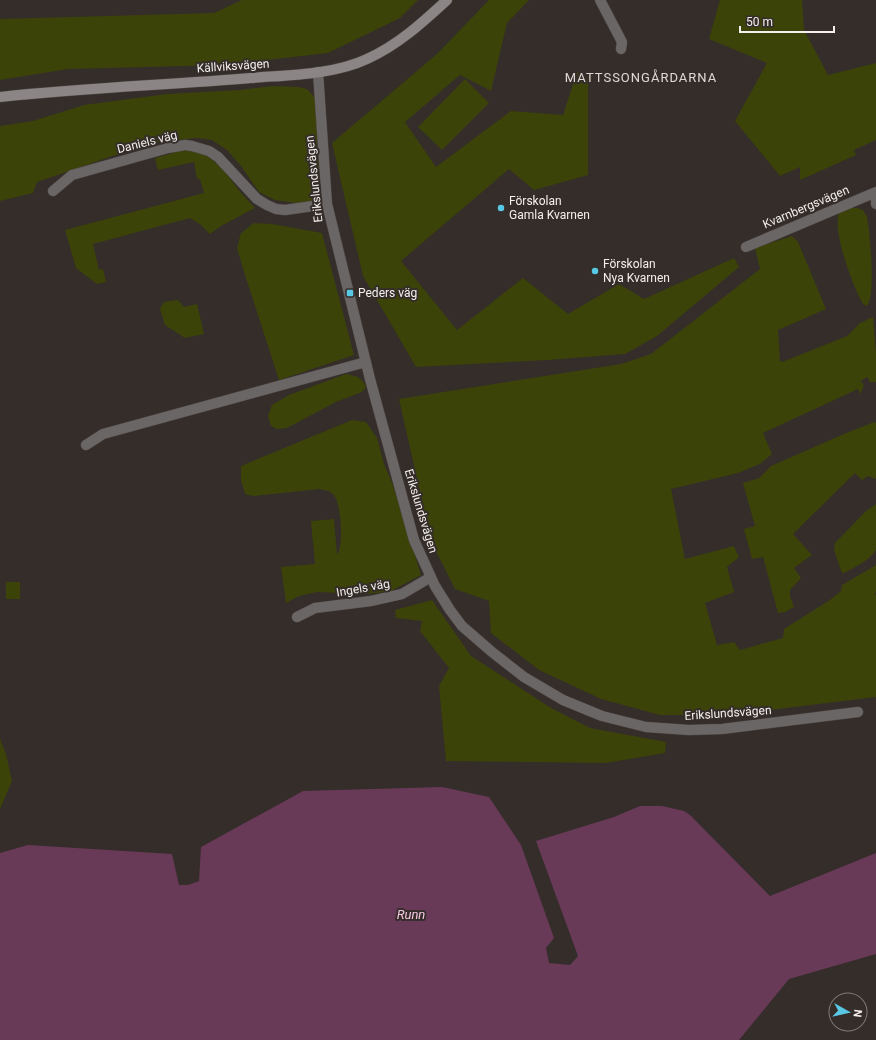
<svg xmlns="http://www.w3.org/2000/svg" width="876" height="1040" font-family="Roboto,sans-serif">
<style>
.green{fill:#3c4309}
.water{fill:#693958}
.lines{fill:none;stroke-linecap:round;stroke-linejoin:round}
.street-casing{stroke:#4f4845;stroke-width:11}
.secondary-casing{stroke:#4f4845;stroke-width:11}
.street{stroke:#6b6666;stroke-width:10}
.secondary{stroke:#8c8585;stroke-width:10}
.poi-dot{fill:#59c8e4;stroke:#342d2a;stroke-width:1.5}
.labels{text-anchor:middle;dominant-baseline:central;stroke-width:4;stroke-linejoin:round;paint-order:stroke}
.street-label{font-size:12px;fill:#f4efed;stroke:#342d2a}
.poi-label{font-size:12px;fill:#f4efed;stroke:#342d2a;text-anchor:start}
.neighbourhood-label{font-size:13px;letter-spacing:1px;fill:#e0d7d2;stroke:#342d2a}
.water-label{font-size:13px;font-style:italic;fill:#f6c6e3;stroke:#342d2a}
</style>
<rect width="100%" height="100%" fill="#342d2a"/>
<path class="green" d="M 242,0 L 418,0 L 400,18 L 328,53 L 225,65 L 68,69 L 0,80 L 0,19 L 214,13 Z
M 489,0 L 529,0 L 507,23 L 491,91 L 460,75 L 405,122 L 436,167 L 511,111 L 563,115 L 577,72 L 588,79 L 588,175 L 534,190 L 509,169 L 401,261 L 457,330 L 523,278 L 568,314 L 619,284 L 644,299 L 734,258 L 739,267 L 657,336 L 625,354 L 548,360 L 416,367 L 363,276 L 332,143 L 437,54 Z
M 720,0 L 802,0 L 804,30 L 828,75 L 876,63 L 876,140 L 854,150 L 856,155 L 800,180 L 800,167 L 780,176 L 735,121 L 767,63 L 709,39 Z
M 465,79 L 489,103 L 442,150 L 418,127 Z
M 273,86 L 298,87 L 307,89 L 318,101 L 318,126 L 317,142 L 320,177 L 320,202 L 303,204 L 275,200 L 259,192 L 241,166 L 227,150 L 212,140 L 196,138 L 159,142 L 133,149 L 37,182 L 33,193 L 0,201 L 0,126 L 33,121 L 84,105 L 167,94 L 240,90 Z
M 184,150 C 215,152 225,173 242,194 C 246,199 251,203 255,208 L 221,226 L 210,234 L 201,225 L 190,218 L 93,244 L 99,270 L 103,269 L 106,282 L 97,284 L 76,268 L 65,230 L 204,193 L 200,179 L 197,179 L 194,162 L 158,170 L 155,158 Z
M 850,208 L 857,208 L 863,210 L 867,217 C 870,232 876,296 867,306 L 863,304 C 853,287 832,231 839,213 Z
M 254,223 L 272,224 L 322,233 L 354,355 L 279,380 L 244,272 L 237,248 L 241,233 Z
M 792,236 L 798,242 L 826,309 L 778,330 L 780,361 L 782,362 L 847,336 L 860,323 L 873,317 L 876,353 L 876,382 L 870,382 L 867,377 L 861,381 L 864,386 L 860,394 L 858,389 L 763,433 L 772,454 L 760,464 L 738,473 L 671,489 L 685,559 L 734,546 L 739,557 L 727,567 L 734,592 L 705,603 L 717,645 L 734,642 L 740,650 L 783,638 L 784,629 L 830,600 L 841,591 L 842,585 L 876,565 L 876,592 L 875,593 L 876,596 L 876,697 L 729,715 L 660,715 L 601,699 L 539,670 L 491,633 L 489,601 L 455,589 L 431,541 L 399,399 L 621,364 L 651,354 L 760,269 L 755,248 Z
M 178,300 L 184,307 L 197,304 L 204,334 L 185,338 L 165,325 L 160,309 L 164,302 Z
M 346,374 C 356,376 362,377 366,387 L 362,392 L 336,402 L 287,428 L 277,429 L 271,426 L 268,416 L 272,405 L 289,395 Z
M 352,420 L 366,422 L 377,438 L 384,464 L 393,485 L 421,575 L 389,592 L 362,594 L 317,592 L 299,596 L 286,603 L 281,567 L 315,564 L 311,521 L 334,519 L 337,554 C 344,547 341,506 335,497 C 332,491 325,490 319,489 L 253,496 L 245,494 L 241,480 L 241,466 Z
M 874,422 L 876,423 L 876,479 L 868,476 L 862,480 L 855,473 L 793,534 L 812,555 L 794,568 L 801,578 L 790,590 L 790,596 L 794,607 L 785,612 L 778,613 L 763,557 L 752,559 L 744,529 L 755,526 L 743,483 L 759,478 L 771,466 L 844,434 Z
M 876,504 L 876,550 C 869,561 855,567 844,573 L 842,573 L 834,550 L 835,543 L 865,512 Z
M 6,582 L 20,582 L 20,599 L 6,599 Z
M 432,600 L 471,656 L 551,708 L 590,728 L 666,742 L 665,753 L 606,763 L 446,761 L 439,686 L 449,668 L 420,631 L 422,621 L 396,618 L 395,610 Z
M 0,739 L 6,754 L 12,781 L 0,809 Z"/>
<path class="water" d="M 442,787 L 489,797 L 521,845 L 554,938 L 546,948 L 549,963 L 570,965 L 578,956 L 536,841 L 614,817 L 640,806 L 662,806 L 684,811 L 690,815 L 770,896 L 876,853 L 876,954 L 789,979 L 739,1040 L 0,1040 L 0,853 L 28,845 L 172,854 L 179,885 L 188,885 L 199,881 L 201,847 L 303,791 Z"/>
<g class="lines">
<defs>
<path id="street" d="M 600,0 L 622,42 L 621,49
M 318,72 L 327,204 L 370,379 L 414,540 L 435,586 L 450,610 L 462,626 L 492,652 L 524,677 L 563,700 L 602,716 L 646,727 L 689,730 L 722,729 L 858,712
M 53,191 L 72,175 L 168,148 L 185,145 L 192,146 L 209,151 L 218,157 L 257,199 L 267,205 L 276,209 L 285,210 L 327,204
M 876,192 L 876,204
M 746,247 L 876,192
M 86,445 L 103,434 L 366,362
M 297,617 L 315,608 L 371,601 L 402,594 L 431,577"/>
<path id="secondary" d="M 0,97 C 83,88 167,85 251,78 C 288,75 333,75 367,59 C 398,45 422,23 447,0"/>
</defs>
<use href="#street" class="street-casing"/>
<use href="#secondary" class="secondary-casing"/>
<use href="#street" class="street"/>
<use href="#secondary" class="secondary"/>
</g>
<g class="poi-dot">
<circle cx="501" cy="208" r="4"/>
<circle cx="595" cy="271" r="4"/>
<rect x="346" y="289" width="8" height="8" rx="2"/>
</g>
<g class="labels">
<g class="street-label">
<text transform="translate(233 66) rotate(-4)">Källviksvägen</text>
<text transform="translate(147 142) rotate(-14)">Daniels väg</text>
<text transform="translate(314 179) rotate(-96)">Erikslundsvägen</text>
<text transform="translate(806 207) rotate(-23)">Kvarnbergsvägen</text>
<text transform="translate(421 511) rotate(73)">Erikslundsvägen</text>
<text transform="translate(363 588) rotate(-10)">Ingels väg</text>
<text transform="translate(728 713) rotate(-4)">Erikslundsvägen</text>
</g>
<g class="poi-label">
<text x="509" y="201">Förskolan<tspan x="509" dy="14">Gamla Kvarnen</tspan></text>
<text x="603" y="264">Förskolan<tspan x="603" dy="14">Nya Kvarnen</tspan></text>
<text x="358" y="293">Peders väg</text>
</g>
<g class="neighbourhood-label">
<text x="641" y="77">MATTSSONGÅRDARNA</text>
</g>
<g class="water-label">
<text x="411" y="914">Runn</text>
</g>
</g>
<g transform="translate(848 1012) rotate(98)"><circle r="19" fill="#342d2a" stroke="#817b78"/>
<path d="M0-3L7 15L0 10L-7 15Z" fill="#59c8e4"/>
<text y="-6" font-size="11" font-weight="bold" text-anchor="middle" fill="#f4efed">N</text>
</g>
<path d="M740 26v6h94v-6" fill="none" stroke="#f4efed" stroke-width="2"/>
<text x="746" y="26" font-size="12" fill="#f4efed" stroke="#342d2a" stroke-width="3" paint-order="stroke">50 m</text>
</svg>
